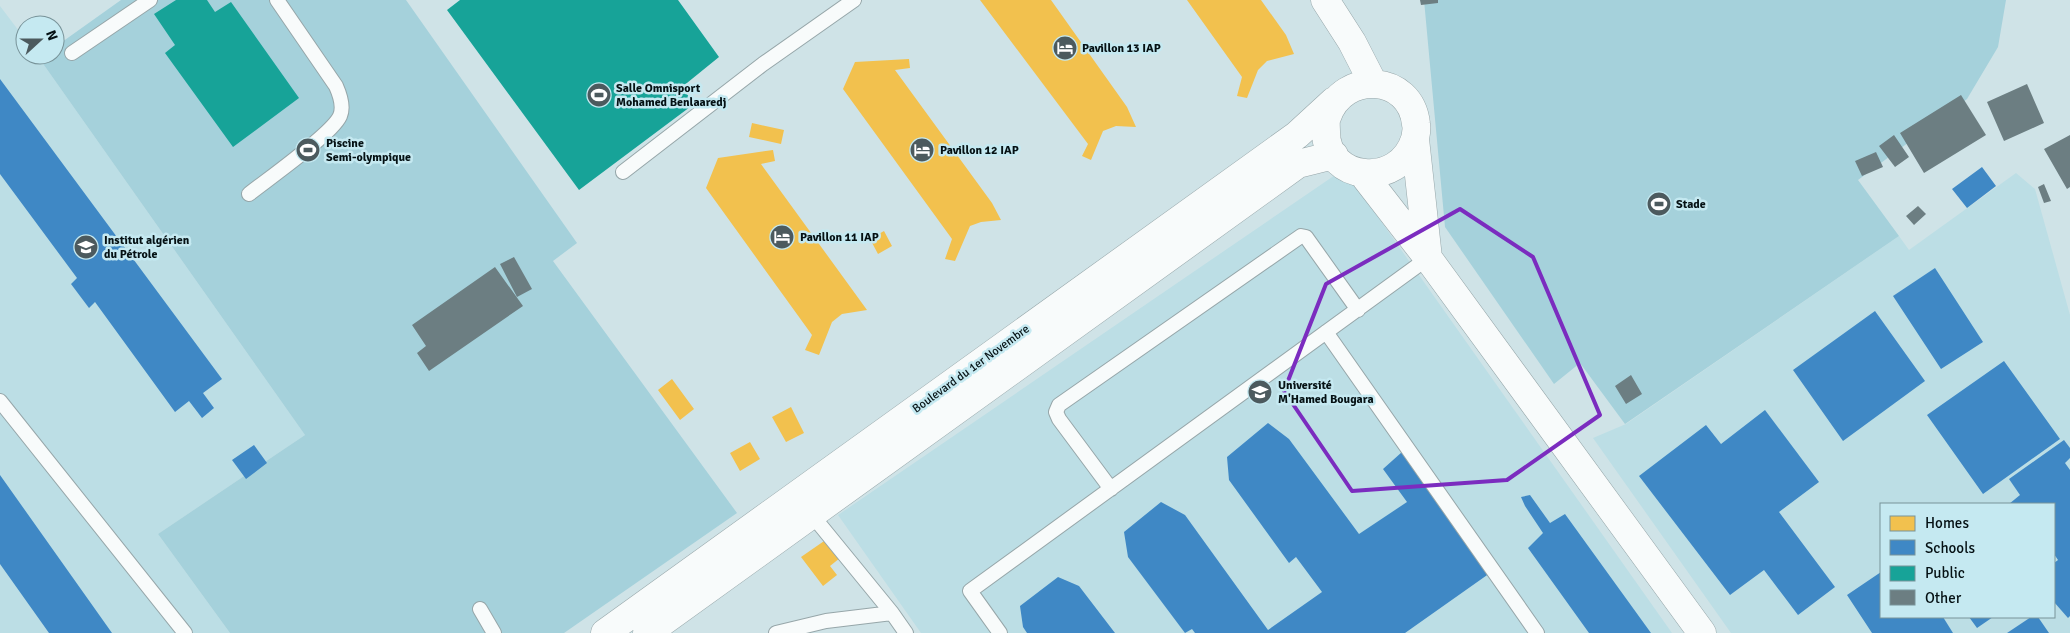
<svg xmlns="http://www.w3.org/2000/svg" width="2070" height="633" font-family="Signika,sans-serif">
<style>
.built{fill:#bcdee5;fill-rule:evenodd}
.green{fill:#a5d1db}
.homes{fill:#f2c14e}
.schools{fill:#3f88c5}
.public{fill:#17a398}
.building{fill:#6c7e82}
.lines{fill:none;stroke-linecap:round;stroke-linejoin:round}
.lane-casing{stroke:#96a6a9;stroke-width:16}
.secondary-casing{stroke:#96a6a9;stroke-width:29}
.lane{stroke:#f8fbfb;stroke-width:14}
.secondary{stroke:#f8fbfb;stroke-width:28}
.marked{fill:none;stroke:#7b2cbf;stroke-width:4;stroke-linejoin:round}
.labels{text-anchor:middle;dominant-baseline:central;stroke-width:5;stroke-linejoin:round;paint-order:stroke}
.poi-label{font-size:12px;font-weight:bold;fill:#051114;stroke:#c5e9f1;text-anchor:start}
.street-label{font-size:12px;fill:#051114;stroke:#c5e9f1}
</style>
<rect width="100%" height="100%" fill="#cfe3e7"/>
<path class="built" d="M 0,6 L 25,39 L 25,55 L 37,55 L 39,58 L 305,435 L 158,534 L 230,633 L 0,633 Z
M 1341,171 L 1356,186 L 1672,633 L 921,633 L 838,515 Z
M 2016,173 L 2035,189 L 2070,315 L 2070,633 L 1731,633 L 1593,438 L 1626,424 L 1899,236 L 1909,250 ZM 1881,504 L 2054,504 L 2054,617 L 1881,617 Z"/>
<path class="green" d="M 121,0 L 406,0 L 577,243 L 553,261 L 737,513 L 564,633 L 230,633 L 158,534 L 305,435 L 39,58 L 43,55 L 55,55 L 55,47 Z
M 1424,0 L 2006,0 L 1998,47 L 1967,99 L 1858,180 L 1899,236 L 1625,424 L 1580,363 L 1554,384 L 1445,227 Z"/>
<path class="homes" d="M 980,0 L 1051,0 L 1127,107 L 1136,127 L 1116,126 L 1103,131 L 1091,160 L 1082,156 L 1088,144 Z
M 1187,0 L 1261,0 L 1286,35 L 1294,54 L 1267,61 L 1258,70 L 1247,98 L 1237,96 L 1242,77 Z
M 909,59 L 910,68 L 895,70 L 992,203 L 1001,220 L 981,222 L 970,226 L 955,261 L 945,259 L 952,239 L 843,89 L 855,62 Z
M 752,123 L 784,130 L 781,144 L 749,137 Z
M 773,150 L 775,161 L 761,164 L 867,310 L 842,314 L 832,322 L 819,355 L 805,350 L 812,335 L 706,188 L 718,158 Z
M 884,231 L 892,246 L 878,254 L 870,239 Z
M 672,379 L 694,409 L 680,420 L 658,390 Z
M 791,407 L 804,433 L 786,442 L 772,417 Z
M 750,442 L 760,459 L 740,471 L 730,453 Z
M 827,539 L 840,558 L 830,566 L 837,575 L 823,586 L 801,557 Z"/>
<path class="schools" d="M 0,79 L 222,379 L 203,393 L 214,408 L 202,418 L 189,401 L 175,412 L 95,302 L 89,308 L 71,284 L 77,278 L 0,174 Z
M 1982,167 L 1996,186 L 1967,208 L 1952,189 Z
M 1935,268 L 1983,342 L 1941,369 L 1893,296 Z
M 1875,311 L 1925,381 L 1843,441 L 1793,370 Z
M 2004,361 L 2060,439 L 1983,494 L 1927,415 Z
M 1765,410 L 1819,482 L 1779,512 L 1835,587 L 1798,615 L 1764,570 L 1730,595 L 1639,476 L 1706,425 L 1721,444 Z
M 1268,423 L 1289,439 L 1359,534 L 1407,502 L 1383,469 L 1402,452 L 1490,573 L 1405,633 L 1195,633 L 1192,629 L 1185,633 L 1128,557 L 1124,532 L 1161,502 L 1185,515 L 1268,630 L 1322,592 L 1296,557 L 1289,563 L 1229,480 L 1227,457 Z
M 2064,440 L 2070,448 L 2070,458 L 2065,463 L 2070,470 L 2070,616 L 2068,618 L 2054,602 L 2054,563 L 2058,560 L 2054,554 L 2054,504 L 2009,504 L 2020,495 L 2009,479 Z
M 254,445 L 267,463 L 246,479 L 232,460 Z
M 0,475 L 112,633 L 49,633 L 0,564 Z
M 1530,495 L 1550,523 L 1565,514 L 1651,633 L 1589,633 L 1528,548 L 1543,533 L 1525,506 L 1521,497 Z
M 1881,572 L 1881,617 L 1943,617 L 1953,633 L 1872,633 L 1847,595 Z
M 1058,577 L 1079,586 L 1115,633 L 1027,633 L 1023,627 L 1020,606 Z
M 1969,617 L 1993,617 L 1977,628 Z
M 2031,617 L 2038,617 L 2049,633 L 2007,633 Z"/>
<path class="public" d="M 176,0 L 207,0 L 215,12 L 231,2 L 299,98 L 233,147 L 165,53 L 175,45 L 154,14 Z
M 460,0 L 678,0 L 719,57 L 682,87 L 694,104 L 579,190 L 447,10 Z"/>
<path class="building" d="M 1420,0 L 1438,0 L 1438,3 L 1421,5 Z
M 2027,84 L 2044,123 L 2004,141 L 1987,102 Z
M 1961,95 L 1986,135 L 1924,173 L 1900,133 Z
M 1894,135 L 1909,157 L 1895,167 L 1879,146 Z
M 2070,135 L 2070,187 L 2067,189 L 2044,149 Z
M 1876,152 L 1883,167 L 1862,176 L 1855,161 Z
M 2044,184 L 2051,201 L 2044,203 L 2038,187 Z
M 1918,206 L 1926,214 L 1914,225 L 1906,216 Z
M 514,257 L 532,289 L 517,297 L 500,264 Z
M 495,267 L 523,306 L 429,371 L 417,353 L 426,346 L 412,325 Z
M 1631,375 L 1642,394 L 1626,404 L 1615,386 Z"/>
<g class="lines">
<defs>
<path id="lane" d="M 72,53 L 150,0
M 623,172 L 763,64 L 854,0
M 249,194 C 268,179 332,134 340,116 C 344,107 340,95 336,86 L 277,0
M 1326,332 L 1537,633
M 0,401 L 185,633
M 1111,489 L 1059,419 L 1056,412 L 1059,405 L 1301,236 L 1306,237 L 1358,310
M 812,515 L 892,613 L 906,633
M 480,609 L 494,633
M 776,633 L 826,621 L 892,613
M 1000,633 L 970,591 L 1428,258"/>
<path id="secondary" d="M 1325,0 L 1352,42 L 1373,83
M 1362,173 L 1428,258 L 1415,139 C 1416,134 1417,128 1416,124 C 1411,74 1343,70 1327,117 C 1325,121 1326,127 1326,132 C 1326,181 1399,190 1415,139
M 1428,258 L 1702,633
M 605,633 L 1297,135 L 1334,101
M 647,633 L 1298,164 L 1334,155"/>
</defs>
<use href="#lane" class="lane-casing"/>
<use href="#secondary" class="secondary-casing"/>
<use href="#lane" class="lane"/>
<use href="#secondary" class="secondary"/>
</g>
<path class="marked" d="M 1460,209 L 1533,257 L 1600,415 L 1507,480 L 1352,491 L 1284,391 L 1326,284 Z"/>
<defs>
<symbol id="hotel-disc" viewBox="-11 -11 22 22"><circle r="9.5" fill="#4c5a5e" stroke="#c5e9f1"/><path d="M-6-4.5h1.5V1H6V5H4.5V3h-9V5H-6ZM-4 0a1.8 1.8 0 1 1 3.6 0ZM.5 0V-2.5h3Q6-2.5 6 0Z" fill="#fff"/></symbol>
<symbol id="stadium-disc" viewBox="-11 -11 22 22"><circle r="9.5" fill="#4c5a5e" stroke="#c5e9f1"/><path d="M0-5a6.5 5 0 1 0 0 10a6.5 5 0 1 0 0-10ZM-3.5-1.8h7v3.6h-7Z" fill="#fff"/></symbol>
<symbol id="university-disc" viewBox="-11 -11 22 22"><circle r="9.5" fill="#4c5a5e" stroke="#c5e9f1"/><path d="M0-5L7-2L0 1L-7-2ZM-4 1L0 2.5L4 1V4Q0 6-4 4Z" fill="#fff"/></symbol>
</defs>
<g fill-rule="evenodd">
<use href="#hotel-disc" x="1051" y="34" width="28" height="28"/>
<use href="#stadium-disc" x="585" y="81" width="28" height="28"/>
<use href="#stadium-disc" x="294" y="136" width="28" height="28"/>
<use href="#hotel-disc" x="908" y="136" width="28" height="28"/>
<use href="#stadium-disc" x="1645" y="190" width="28" height="28"/>
<use href="#hotel-disc" x="768" y="223" width="28" height="28"/>
<use href="#university-disc" x="72" y="233" width="28" height="28"/>
<use href="#university-disc" x="1246" y="378" width="28" height="28"/>
</g>
<g class="labels">
<g class="poi-label">
<text x="1082" y="48">Pavillon 13 IAP</text>
<text x="616" y="88">Salle Omnisport<tspan x="616" dy="14">Mohamed Benlaaredj</tspan></text>
<text x="326" y="143">Piscine<tspan x="326" dy="14">Semi-olympique</tspan></text>
<text x="940" y="150">Pavillon 12 IAP</text>
<text x="1676" y="204">Stade</text>
<text x="800" y="237">Pavillon 11 IAP</text>
<text x="104" y="240">Institut algérien<tspan x="104" dy="14">du Pétrole</tspan></text>
<text x="1278" y="385">Université<tspan x="1278" dy="14">M'Hamed Bougara</tspan></text>
</g>
<g class="street-label">
<text transform="translate(971 369) rotate(-36)">Boulevard du 1er Novembre</text>
</g>
</g>
<rect x="1880" y="503" width="175" height="115" fill="#c5e9f1" stroke="#789399"/>
<rect x="1890" y="516" width="25" height="15" fill="#f2c14e" stroke="#789399"/>
<text x="1925" y="528" font-size="15" fill="#051114">Homes</text>
<rect x="1890" y="540" width="25" height="15" fill="#3f88c5" stroke="#789399"/>
<text x="1925" y="553" font-size="15" fill="#051114">Schools</text>
<rect x="1890" y="566" width="25" height="15" fill="#17a398" stroke="#789399"/>
<text x="1925" y="578" font-size="15" fill="#051114">Public</text>
<rect x="1890" y="590" width="25" height="15" fill="#6c7e82" stroke="#789399"/>
<text x="1925" y="603" font-size="15" fill="#051114">Other</text>
<g transform="translate(40 40) rotate(69)"><circle r="24" fill="#c5e9f1" stroke="#789399"/>
<path d="M0-4L9 19L0 12L-9 19Z" fill="#4c5a5e"/>
<text y="-8" font-size="14" font-weight="bold" text-anchor="middle" fill="#051114">N</text>
</g>
</svg>
